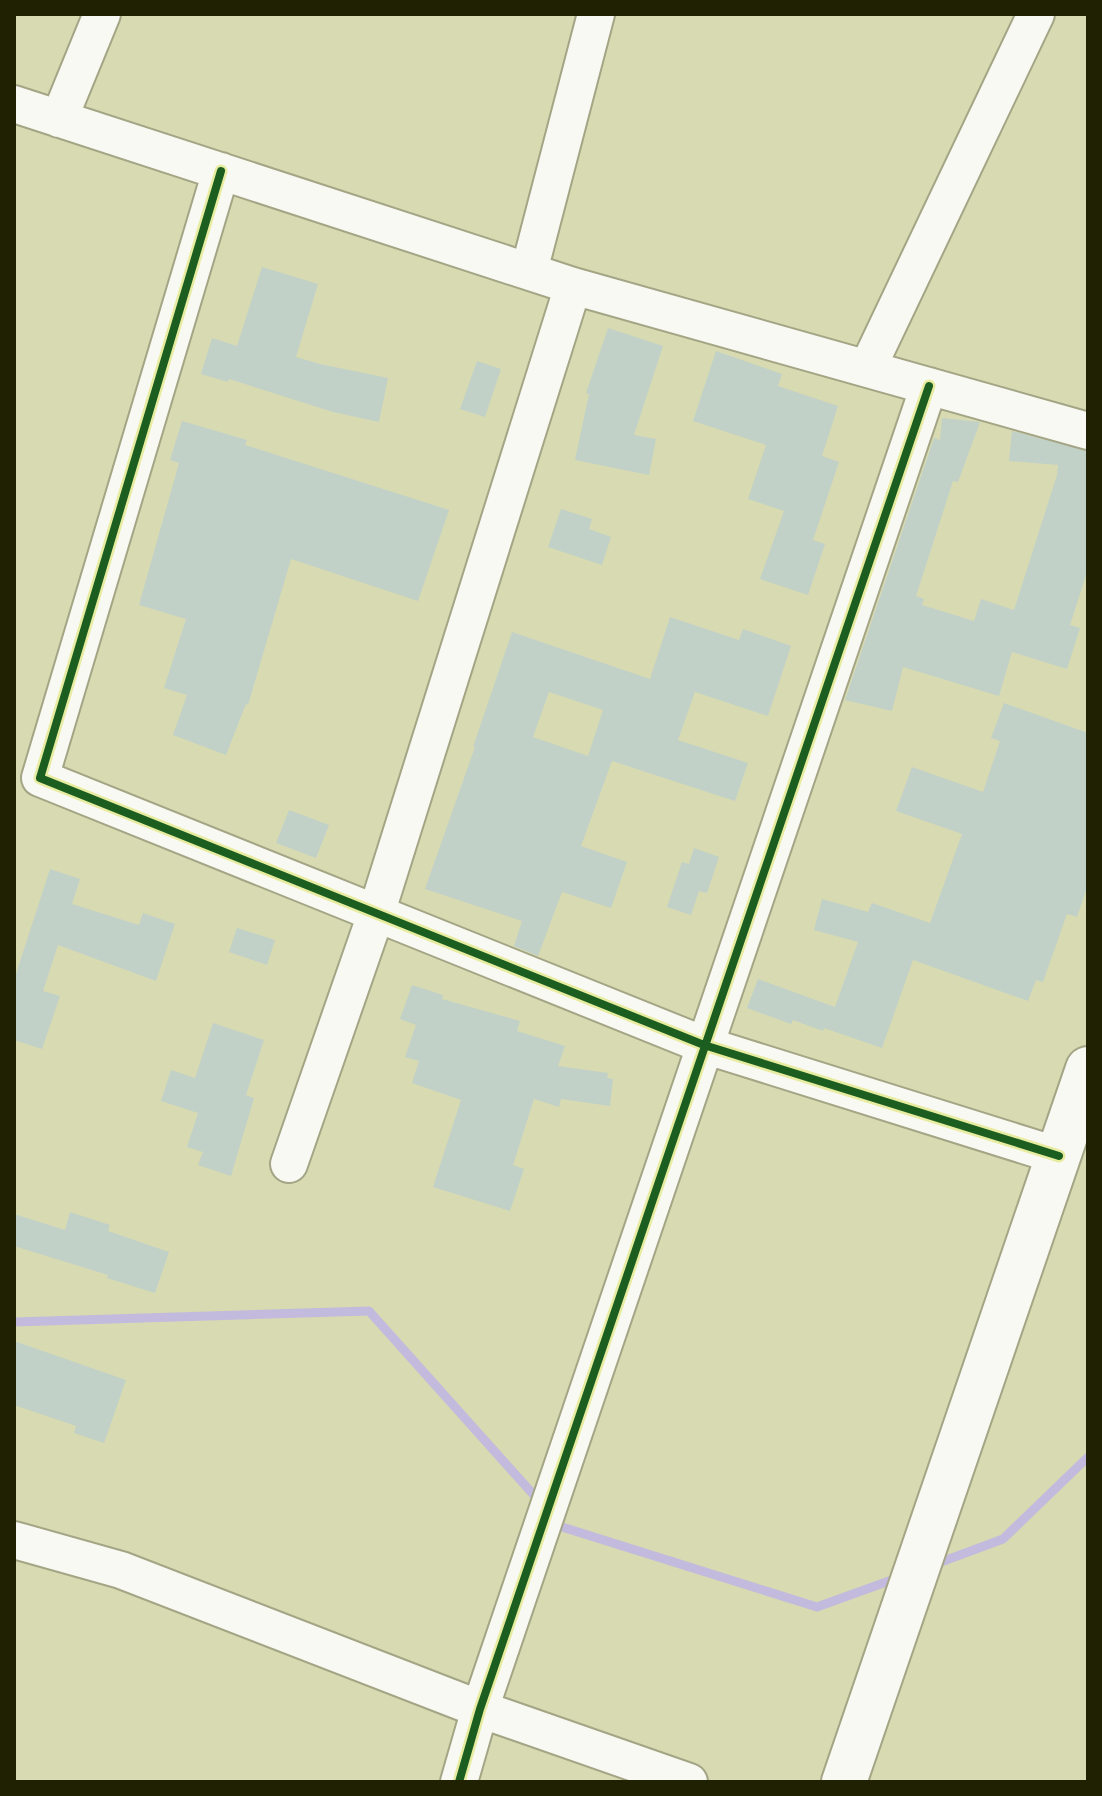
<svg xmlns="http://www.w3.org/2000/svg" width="1102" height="1796" font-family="Poppins,sans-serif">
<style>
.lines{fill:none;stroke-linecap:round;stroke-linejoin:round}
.stream{stroke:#c2bbdd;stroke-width:9}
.building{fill:#c1d1c7;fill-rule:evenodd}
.street-casing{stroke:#a3a585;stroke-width:40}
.secondary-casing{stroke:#a3a585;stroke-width:48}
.street{stroke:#f9f9f3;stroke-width:36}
.secondary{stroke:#f9f9f3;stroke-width:44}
.cycleway-casing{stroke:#e7eca0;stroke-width:13}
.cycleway{stroke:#1b5e20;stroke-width:8}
</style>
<rect width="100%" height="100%" fill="#d8dab2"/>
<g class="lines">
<path class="stream" d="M 14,1322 L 369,1311 L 541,1503
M 553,1517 L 562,1527 L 817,1607 L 900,1577
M 933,1565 L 1003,1539 L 1088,1457"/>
</g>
<path class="building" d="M 262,267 L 318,284 L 296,357 L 320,364 L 388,378 L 379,422 L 333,412 L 229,379 L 228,382 L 201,374 L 212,338 L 237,346 Z
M 608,328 L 663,346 L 634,435 L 656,439 L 649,475 L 575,460 L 589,394 L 586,393 Z
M 716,351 L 782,374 L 778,386 L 838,406 L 822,456 L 839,462 L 813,540 L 825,544 L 808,595 L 760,579 L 784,511 L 748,499 L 766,445 L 693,421 Z
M 477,361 L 501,369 L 485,417 L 460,409 Z
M 942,418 L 980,422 L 958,482 L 953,481 L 916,596 L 924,599 L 922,605 L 974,621 L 981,599 L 1014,610 L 1057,475 L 1058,465 L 1009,461 L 1012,431 L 1088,451 L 1088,569 L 1070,625 L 1080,628 L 1067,669 L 1012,652 L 999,696 L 903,667 L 892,711 L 845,700 L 934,438 L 940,440 Z
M 182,421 L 247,440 L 245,445 L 449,510 L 418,601 L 291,559 L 248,705 L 246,704 L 226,755 L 173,735 L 187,695 L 164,688 L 186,619 L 139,605 L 179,463 L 170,460 Z
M 561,509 L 592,519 L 589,529 L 611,537 L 602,565 L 548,547 Z
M 670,617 L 739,640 L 743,629 L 791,646 L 768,716 L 695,692 L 678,740 L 748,763 L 735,801 L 612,761 L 581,846 L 627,862 L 611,908 L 562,892 L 538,956 L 514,946 L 522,921 L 425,889 L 475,747 L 473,747 L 512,632 L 650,679 ZM 549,692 L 603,710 L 588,756 L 533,737 Z
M 1004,703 L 1088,733 L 1088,885 L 1077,917 L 1067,914 L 1043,982 L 1036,980 L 1028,1001 L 913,960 L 882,1048 L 824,1028 L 823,1031 L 793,1020 L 791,1024 L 747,1008 L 758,979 L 835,1007 L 858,942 L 814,930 L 822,899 L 868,912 L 872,903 L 930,923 L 962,834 L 896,811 L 912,767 L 983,792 L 1000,741 L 991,738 Z
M 289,810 L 329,825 L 316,858 L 276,843 Z
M 694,848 L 719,857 L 707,893 L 699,891 L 691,915 L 667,907 L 682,862 L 689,864 Z
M 50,869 L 80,879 L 72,904 L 139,925 L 143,913 L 175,924 L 156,981 L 58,945 L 43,991 L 60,996 L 42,1049 L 14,1040 L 14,980 Z
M 237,928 L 275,940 L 267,965 L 229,952 Z
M 412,985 L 443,995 L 442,999 L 520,1021 L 517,1031 L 565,1046 L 558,1066 L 608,1073 L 607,1078 L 613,1079 L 610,1106 L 561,1099 L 559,1107 L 534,1099 L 513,1165 L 524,1169 L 510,1211 L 433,1187 L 461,1100 L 412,1083 L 419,1061 L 405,1057 L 416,1025 L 400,1019 Z
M 213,1023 L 264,1040 L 246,1095 L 254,1098 L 231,1176 L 198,1165 L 203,1152 L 187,1147 L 198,1113 L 161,1101 L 171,1070 L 195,1078 Z
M 70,1212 L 110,1225 L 108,1231 L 169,1252 L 155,1293 L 107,1278 L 108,1275 L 14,1246 L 14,1214 L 65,1230 Z
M 14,1341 L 126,1380 L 104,1443 L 74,1433 L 76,1426 L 14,1405 Z"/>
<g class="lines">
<defs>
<path id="street" d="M 14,104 L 573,286 L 1088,431
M 59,119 L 102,14
M 221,171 L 40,778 L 704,1045 L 1059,1156
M 529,271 L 596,14
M 868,367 L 1036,14
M 289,1164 L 376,914 L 573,286
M 14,1540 L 121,1570 L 480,1709 L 689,1782
M 459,1782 L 480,1709 L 929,386"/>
<path id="secondary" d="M 844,1782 L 1088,1069"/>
</defs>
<use href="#street" class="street-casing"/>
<use href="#secondary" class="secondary-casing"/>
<use href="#street" class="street"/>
<use href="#secondary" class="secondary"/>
<defs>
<path id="cycleway" d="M 221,171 L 40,778 L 704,1045 L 1059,1156
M 459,1782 L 480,1709 L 929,386"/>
</defs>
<use href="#cycleway" class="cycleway-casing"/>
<use href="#cycleway" class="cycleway"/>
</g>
<rect width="1102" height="1796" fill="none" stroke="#202103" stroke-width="32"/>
</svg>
